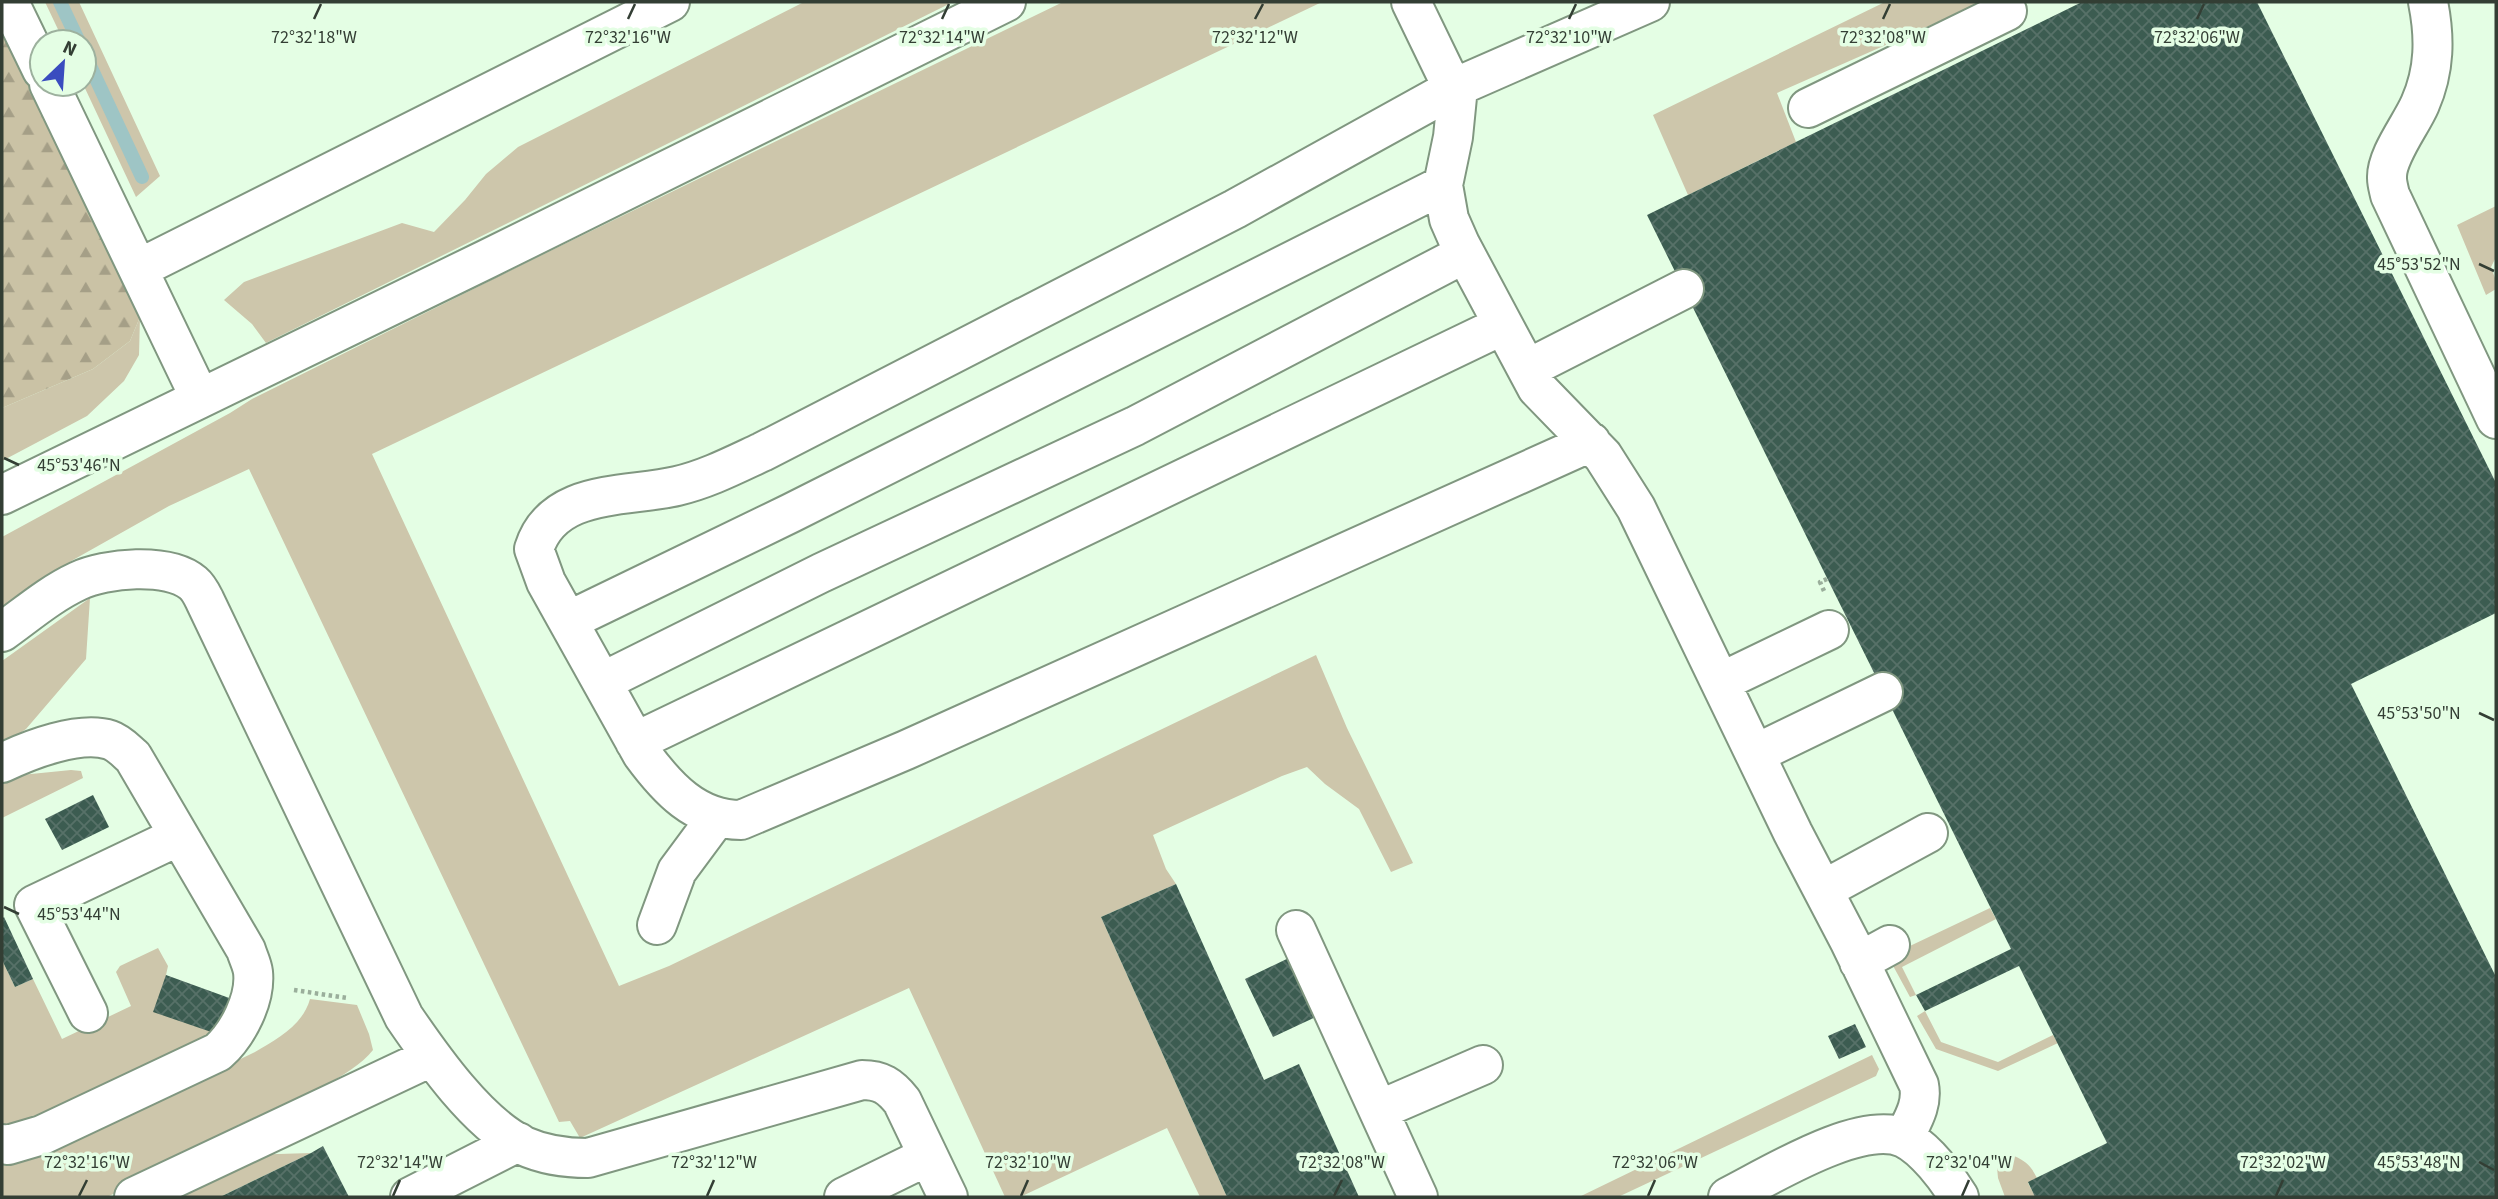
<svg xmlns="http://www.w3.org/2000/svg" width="2498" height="1199" font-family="'Source Sans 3',sans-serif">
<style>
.green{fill:#cdc6ab}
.forest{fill:url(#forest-firs)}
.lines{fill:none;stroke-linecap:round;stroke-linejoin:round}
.stream{stroke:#9ec5c5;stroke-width:14}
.building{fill:url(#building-cross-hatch)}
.minor-casing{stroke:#809780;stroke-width:42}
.path{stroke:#9aae9b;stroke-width:4.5;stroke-dasharray:3.5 3.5;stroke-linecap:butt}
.minor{stroke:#fff;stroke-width:38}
.ticks{fill:none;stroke:#333e34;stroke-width:2.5}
.ticks-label{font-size:18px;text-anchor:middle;fill:#333e34;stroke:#e4fee4;stroke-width:7;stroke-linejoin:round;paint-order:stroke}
</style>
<defs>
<pattern id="forest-firs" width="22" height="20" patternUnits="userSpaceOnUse" patternTransform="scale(1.75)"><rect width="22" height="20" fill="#cac2a5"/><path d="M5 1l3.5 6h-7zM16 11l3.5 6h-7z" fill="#a59f87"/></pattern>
<pattern id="building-cross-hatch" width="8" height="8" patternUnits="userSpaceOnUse" patternTransform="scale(1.75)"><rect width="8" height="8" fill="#3c5c51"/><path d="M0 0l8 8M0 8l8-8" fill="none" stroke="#577168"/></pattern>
</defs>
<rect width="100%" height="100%" fill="#e4fee4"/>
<path class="green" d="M 45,2 L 79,2 L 160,176 L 136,197 L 83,84 L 84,42 L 64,42 Z
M 804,2 L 953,2 L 266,343 L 252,324 L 224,300 L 244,282 L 402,223 L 434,232 L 465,200 L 486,174 L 518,147 Z
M 1063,2 L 1322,2 L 372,454 L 619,986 L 669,966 L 1316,655 L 1347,728 L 1413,863 L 1391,872 L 1359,809 L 1325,784 L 1307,767 L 1282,776 L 1153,835 L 1166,869 L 1176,884 L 1101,917 L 1227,1197 L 1200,1197 L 1167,1128 L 1020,1197 L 1005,1197 L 909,988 L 580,1138 L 570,1121 L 559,1122 L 249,469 L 169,506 L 73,560 L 2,608 L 2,537 L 230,413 L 252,399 L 552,250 Z
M 1885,2 L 1981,3 L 1777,93 L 1796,142 L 1688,195 L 1653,115 Z
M 2496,206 L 2496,257 L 2491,267 L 2496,281 L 2496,289 L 2486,295 L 2457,225 Z
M 140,317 L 139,355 L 124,381 L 87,416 L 2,461 L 2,408 L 93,369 L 130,341 Z
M 90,598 L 86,659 L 26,729 L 2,746 L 2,661 Z
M 71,770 L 81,771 L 83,778 L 2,818 L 2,784 L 21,775 Z
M 1990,908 L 1996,919 L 1902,967 L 1916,995 L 1910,997 L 1891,962 L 1893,954 Z
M 158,948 L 168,966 L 166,975 L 213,1032 L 31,1121 L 2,1126 L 2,960 L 15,987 L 33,979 L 62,1039 L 131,1006 L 116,972 L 120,966 Z
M 310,999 L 357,1005 L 369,1034 L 373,1050 C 349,1081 276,1107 238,1125 L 236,1134 L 107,1197 L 2,1197 L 2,1160 L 11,1162 L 43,1155 L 255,1052 C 277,1039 303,1025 310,999 Z
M 1925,1011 L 1941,1042 L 1998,1062 L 2053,1035 L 2058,1043 L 1998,1071 L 1936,1049 L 1917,1016 Z
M 1872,1055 L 1879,1069 L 1876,1076 L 1618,1197 L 1579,1197 Z
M 311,1153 L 220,1197 L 163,1197 L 249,1155 Z
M 2014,1156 C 2026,1161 2031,1166 2037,1178 L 2028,1183 L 2035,1196 L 2005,1197 L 1998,1178 L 1997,1167 L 2004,1160 Z"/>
<path class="forest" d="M 2,17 L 124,271 L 140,317 L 130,341 L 93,369 L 2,408 Z"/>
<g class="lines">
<path class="stream" d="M 60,2 L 79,42
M 84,53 L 142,177"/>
</g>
<path class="building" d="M 2082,2 L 2257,2 L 2496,483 L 2496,613 L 2351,684 L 2496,977 L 2496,1197 L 2035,1197 L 2028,1182 L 2107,1143 L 2019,966 L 1925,1011 L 1916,995 L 2011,949 L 1647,215 Z
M 93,795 L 109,827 L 62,850 L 45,819 Z
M 1176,884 L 1264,1080 L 1299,1064 L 1359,1197 L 1227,1197 L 1101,917 Z
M 4,917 L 33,979 L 15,987 L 2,960 L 2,919 Z
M 1293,956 L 1320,1015 L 1273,1037 L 1245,979 Z
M 166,975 L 232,999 L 220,1035 L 153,1012 Z
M 1855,1024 L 1866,1047 L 1839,1059 L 1828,1036 Z
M 323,1146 L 349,1197 L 220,1197 L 311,1153 Z"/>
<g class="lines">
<defs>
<path id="minor" d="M 9,2 L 42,70
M 1411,2 L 1457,97 L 1453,137 L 1443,185 L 1449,219 L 1460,244 L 1537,388 L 1603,456 L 1636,508 L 1793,833 L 1850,942 L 1919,1085 C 1923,1105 1912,1121 1904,1138
M 2428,2 C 2435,37 2435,70 2420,104 C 2411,125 2386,156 2387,178 C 2387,184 2389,190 2390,195 L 2496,419
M 49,84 L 200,398
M 1808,108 L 2007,11 L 2002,2
M 138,269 L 670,2
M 1527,369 L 1684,289
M 1591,442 L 906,750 L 741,820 C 696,820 667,788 642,754 L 546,582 L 534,549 C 553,488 627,498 677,486 C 707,479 734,465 762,452 L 1235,209 L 1454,88 L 1650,2
M 2,495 L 487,259 L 1006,2
M 568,621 L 791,513 L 1443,185
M 2,632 C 26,615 50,594 78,581 C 105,568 168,562 193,583 C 199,588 202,595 205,601 L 404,1017 C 432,1058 478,1124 524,1146 C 544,1155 566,1158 588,1158 L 862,1080 C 881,1080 890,1086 902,1101 L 948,1197
M 602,682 L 821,573 L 1135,426 L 1464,254
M 1721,682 L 1829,630
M 635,742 L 1503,325
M 1755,754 L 1883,692
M 2,763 C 29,750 80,730 110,740 C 119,743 126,751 133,757 L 246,950 C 248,957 252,964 253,972 C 256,999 238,1034 218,1052 L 42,1135 L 8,1145 L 2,1144
M 1823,890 L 1928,833
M 657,925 L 677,871 L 717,817
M 1296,930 L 1418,1197
M 1859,962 L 1890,945
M 88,1013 L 34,905 L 179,836
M 1379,1110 L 1483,1065
M 134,1197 L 431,1057
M 410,1197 L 518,1142
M 844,1197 L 928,1156
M 1728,1197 C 1768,1177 1860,1119 1904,1138 C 1925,1148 1947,1178 1959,1197"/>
</defs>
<use href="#minor" class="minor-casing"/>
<path class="path" d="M 1824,591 L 1820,582 L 1827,579
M 294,990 L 347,998"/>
<use href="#minor" class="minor"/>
</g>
<path class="ticks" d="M 314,19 L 321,4M 628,19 L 635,4M 942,19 L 949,4M 1255,19 L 1263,4M 1569,19 L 1576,4M 1883,19 L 1890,4M 2197,19 L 2204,4M 2479,264 L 2494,271M 4,458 L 19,465M 2479,713 L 2494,720M 4,907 L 19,914M 2479,1162 L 2494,1170M 79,1196 L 87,1180M 393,1196 L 400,1180M 707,1196 L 714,1180M 1021,1196 L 1028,1180M 1334,1196 L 1342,1180M 1648,1196 L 1655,1180M 1962,1196 L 1969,1180M 2276,1196 L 2283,1180"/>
<g class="ticks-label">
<text x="314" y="43">72°32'18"W</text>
<text x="628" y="43">72°32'16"W</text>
<text x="942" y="43">72°32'14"W</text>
<text x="1255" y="43">72°32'12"W</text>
<text x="1569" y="43">72°32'10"W</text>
<text x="1883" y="43">72°32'08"W</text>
<text x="2197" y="43">72°32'06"W</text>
<text x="2419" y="270">45°53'52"N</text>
<text x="79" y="471">45°53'46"N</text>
<text x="2419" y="719">45°53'50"N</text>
<text x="79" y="920">45°53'44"N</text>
<text x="1655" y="1168">72°32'06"W</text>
<text x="87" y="1168">72°32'16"W</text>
<text x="400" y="1168">72°32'14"W</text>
<text x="714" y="1168">72°32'12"W</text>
<text x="1028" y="1168">72°32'10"W</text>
<text x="1342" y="1168">72°32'08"W</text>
<text x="1969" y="1168">72°32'04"W</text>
<text x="2283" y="1168">72°32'02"W</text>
<text x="2419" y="1168">45°53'48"N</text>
</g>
<rect width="2498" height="1199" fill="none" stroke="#333e34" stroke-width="7"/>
<g transform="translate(63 63) rotate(25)"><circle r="33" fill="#e4fee4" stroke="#9db19e" stroke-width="2"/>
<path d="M0-5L12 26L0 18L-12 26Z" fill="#3a4cbf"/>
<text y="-10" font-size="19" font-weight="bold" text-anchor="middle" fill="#333e34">N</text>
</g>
</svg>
